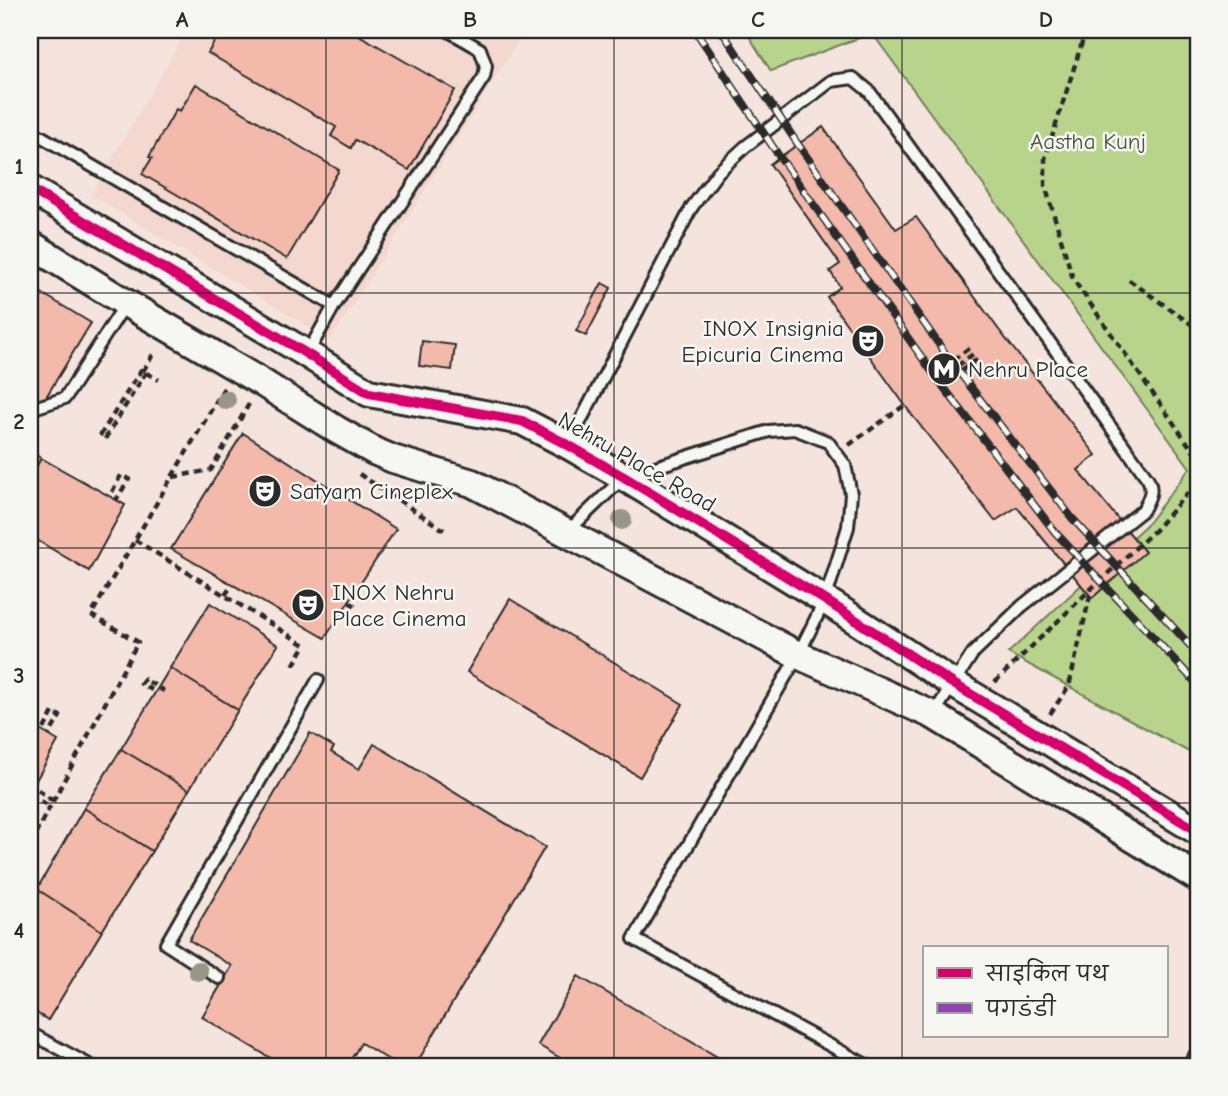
<svg xmlns="http://www.w3.org/2000/svg" width="1228" height="1096" font-family="'Comic Neue','Playpen Sans Deva',sans-serif">
<style>
.built{fill:#f4d7ce}
.green{fill:#b8d48c;stroke:#72805c;stroke-width:2}
.building{fill:#f3b9ab;stroke:#2b2b2b;stroke-width:2}
.lines{fill:none;stroke-linecap:round;stroke-linejoin:round}
.service-casing{stroke:#2b2b2b;stroke-width:16}
.tertiary-casing{stroke:#2b2b2b;stroke-width:32}
.path{stroke:#2b2b2b;stroke-width:4.5;stroke-dasharray:7 5;stroke-linecap:butt}
.service{stroke:#f6f6f2;stroke-width:10}
.tertiary{stroke:#f6f6f2;stroke-width:26}
.rail-casing{stroke:#2b2b2b;stroke-width:8}
.rail{stroke:#f6f6f2;stroke-width:5;stroke-dasharray:16;stroke-linecap:butt}
.quiet{stroke:#8e44ad;stroke-width:9;stroke-dasharray:18 9;stroke-linecap:butt}
.cycleway-casing{stroke:#f6f6f2;stroke-width:15}
.cycleway{stroke:#d6006c;stroke-width:10}
.tree{fill:#999588}
.grid{fill:none;stroke:#2b2b2b;stroke-width:2;stroke-opacity:0.55}
.labels{text-anchor:middle;dominant-baseline:central;stroke-width:5;stroke-linejoin:round;paint-order:stroke}
.park-label{font-size:23px;fill:#4e5543;stroke:#f6f6f2}
.poi-label{font-size:23px;fill:#2b2b2b;stroke:#f6f6f2;text-anchor:start}
.street-label{font-size:23px;fill:#2b2b2b;stroke:#f6f6f2}
.neatline{fill:none;stroke:#2b2b2b;stroke-width:2.5}
.grid-label{font-size:23px;text-anchor:middle;font-weight:bold;fill:#2b2b2b}
</style>
<rect width="100%" height="100%" fill="#f5e4dd"/>
<filter id="ink" filterUnits="userSpaceOnUse"><feTurbulence type="fractalNoise" baseFrequency=".0143" numOctaves="2"/><feDisplacementMap in="SourceGraphic" scale="14" xChannelSelector="R" yChannelSelector="G"/><feConvolveMatrix kernelMatrix="1 2 1 2 8 2 1 2 1" color-interpolation-filters="sRGB"/></filter>
<g filter="url(#ink)">
<path class="built" d="M 187,30 L 510,30 L 521,37 L 331,340 L 91,195 Z"/>
<path class="green" d="M 745,30 L 1198,30 L 1198,757 L 1008,653 L 1148,523 L 1190,468 L 872,33 L 771,71 Z"/>
<path class="building" d="M 221,30 L 350,30 L 455,90 L 409,170 L 355,140 L 351,148 L 331,136 L 336,127 L 208,53 Z
M 196,84 L 339,170 L 287,259 L 142,174 L 152,158 L 149,157 L 176,109 L 180,111 Z
M 823,127 L 896,229 L 916,217 L 999,330 L 1096,455 L 1078,470 L 1145,552 L 1092,598 L 1017,507 L 995,521 L 912,415 L 827,297 L 840,287 L 830,271 L 840,264 L 770,164 Z
M 602,283 L 611,288 L 586,336 L 576,331 Z
M 30,286 L 91,323 L 43,402 L 30,393 Z
M 422,341 L 455,345 L 452,370 L 419,366 Z
M 243,433 L 396,529 L 325,638 L 171,549 Z
M 30,451 L 41,458 L 30,479 Z
M 41,458 L 125,505 L 89,571 L 30,536 L 30,479 Z
M 510,599 L 683,704 L 640,777 L 467,672 Z
M 210,603 L 278,645 L 238,710 L 170,668 Z
M 170,668 L 238,710 L 189,790 L 121,749 Z
M 30,724 L 58,741 L 30,791 Z
M 310,733 L 334,747 L 331,752 L 359,769 L 374,744 L 545,847 L 415,1066 L 399,1066 L 361,1043 L 347,1066 L 284,1066 L 202,1017 L 232,966 L 189,940 Z
M 121,749 L 189,790 L 152,851 L 84,808 Z
M 84,808 L 152,851 L 102,931 L 37,889 Z
M 37,889 L 102,931 L 48,1020 L 30,1009 L 30,900 Z
M 578,976 L 733,1066 L 574,1066 L 538,1045 Z"/>
<g class="lines">
<defs>
<path id="service" d="M 30,130 L 334,306
M 307,354 L 334,306 L 484,77 L 486,66 L 480,49 L 447,30
M 30,405 L 34,408 L 65,398 L 126,303
M 568,445 L 692,207 L 718,172 L 745,147 L 831,81 L 853,78 L 869,91 L 1148,479 C 1154,491 1149,498 1143,510 L 1022,606 L 973,653 L 933,715
M 566,533 L 624,477 L 769,431 L 795,429 L 828,442 L 845,465 L 851,494 L 848,527 L 825,600 L 798,655 L 634,939 L 868,1066
M 219,978 L 166,944 L 318,680
M 30,1033 L 91,1066
M 1188,1066 L 1198,1051"/>
<path id="tertiary" d="M 30,189 L 302,351 L 369,393 L 522,421 L 568,445 L 624,477 L 825,600 L 952,683 L 1198,831
M 30,244 L 126,303 L 261,382 L 337,430 L 374,451 L 393,459 L 472,483 L 798,655 L 933,715 L 1198,878"/>
</defs>
<use href="#service" class="service-casing"/>
<use href="#tertiary" class="tertiary-casing"/>
<path class="path" d="M 1086,30 L 1045,159 L 1045,185 L 1073,279 L 1198,458
M 1129,280 L 1198,329
M 944,367 L 969,348
M 143,371 L 154,353
M 948,373 L 973,354
M 952,378 L 977,359
M 100,436 L 141,370 L 159,380
M 105,439 L 146,372
M 849,445 L 905,405
M 359,474 L 444,530
M 173,477 L 211,470 L 249,404
M 112,492 L 121,475 L 129,479 L 116,500
M 135,540 L 305,645 L 293,666
M 225,595 L 233,584
M 349,602 L 357,607
M 995,682 L 1093,587 L 1154,531 L 1198,481
M 152,690 L 141,684 L 144,679 L 164,691
M 1050,714 L 1069,686 L 1092,587
M 44,729 L 53,712 L 60,716 L 49,735
M 30,795 L 47,805 L 51,799 L 35,788
M 30,814 L 42,822
M 30,844 L 138,642 L 91,615 L 224,388"/>
<use href="#service" class="service"/>
<use href="#tertiary" class="tertiary"/>
<defs>
<path id="rail" d="M 695,30 L 777,153 L 935,376 L 1055,532 L 1198,685
M 721,30 L 795,140 L 952,363 L 1072,518 L 1198,654"/>
</defs>
<use href="#rail" class="rail-casing"/>
<use href="#rail" class="rail"/>
<path class="quiet" d="M 1188,30 L 1198,35"/>
<defs>
<path id="cycleway" d="M 30,189 L 302,351 L 369,393 L 522,421 L 568,445 L 624,477 L 825,600 L 952,683 L 1198,831"/>
</defs>
<use href="#cycleway" class="cycleway-casing"/>
<use href="#cycleway" class="cycleway"/>
</g>
<g class="tree">
<circle cx="226" cy="400" r="10"/>
<circle cx="622" cy="520" r="10"/>
<circle cx="198" cy="971" r="10"/>
</g>
</g>
<path class="grid" d="M 326,30 L 326,1066M 614,30 L 614,1066M 902,30 L 902,1066M 30,293 L 1198,293M 30,548 L 1198,548M 30,803 L 1198,803"/>
<defs>
<symbol id="theatre-disc" viewBox="-11 -11 22 22"><circle r="9.5" fill="#2b2b2b" stroke="#f6f6f2"/><path d="M-5-5.5Q0-4 5-5.5V0Q5 5 0 6Q-5 5-5 0ZM-3.3-2.5H-1v1.5H-3.3ZM1-2.5H3.3v1.5H1ZM-2.8 1Q0 5.5 2.8 1Z" fill="#fff"/></symbol>
<symbol id="metro-disc" viewBox="-11 -11 22 22"><circle r="9.5" fill="#2b2b2b" stroke="#f6f6f2"/><path d="M-5.5 5V-5H-3L0 0L3-5H5.5V5H3V-.5L0 4L-3-.5V5Z" fill="#fff"/></symbol>
</defs>
<g fill-rule="evenodd">
<use href="#theatre-disc" x="849" y="322" width="38" height="38"/>
<use href="#metro-disc" x="925" y="350" width="38" height="38"/>
<use href="#theatre-disc" x="246" y="472" width="38" height="38"/>
<use href="#theatre-disc" x="289" y="586" width="38" height="38"/>
</g>
<g class="labels">
<g class="park-label">
<text x="1088" y="141">Aastha Kunj</text>
</g>
<g class="poi-label">
<text x="844" y="328" text-anchor="end">INOX Insignia<tspan x="844" dy="26">Epicuria Cinema</tspan></text>
<text x="968" y="369">Nehru Place</text>
<text x="290" y="491">Satyam Cineplex</text>
<text x="332" y="592">INOX Nehru<tspan x="332" dy="26">Place Cinema</tspan></text>
</g>
<g class="street-label">
<text transform="translate(637 462) rotate(30)">Nehru Place Road</text>
</g>
</g>
<rect width="1228" height="1096" fill="none" stroke="#f6f6f2" stroke-width="77"/>
<rect x="923" y="946" width="245" height="91" fill="#f6f6f2" stroke="#a5a5a2" stroke-width="2"/>
<rect x="937" y="968" width="35" height="10" fill="#d6006c" stroke="#a5a5a2" stroke-width="2"/>
<text x="986" y="981" font-size="21" fill="#2b2b2b">साइकिल पथ</text>
<rect x="937" y="1003" width="35" height="10" fill="#8e44ad" stroke="#a5a5a2" stroke-width="2"/>
<text x="986" y="1016" font-size="21" fill="#2b2b2b">पगडंडी</text>
<rect x="38" y="38" width="1152" height="1020" class="neatline"/>
<g class="grid-label">
<text x="182" y="27">A</text>
<text x="470" y="27">B</text>
<text x="758" y="27">C</text>
<text x="1046" y="27">D</text>
<text x="19" y="174">1</text>
<text x="19" y="429">2</text>
<text x="19" y="683">3</text>
<text x="19" y="938">4</text>
</g>
</svg>
